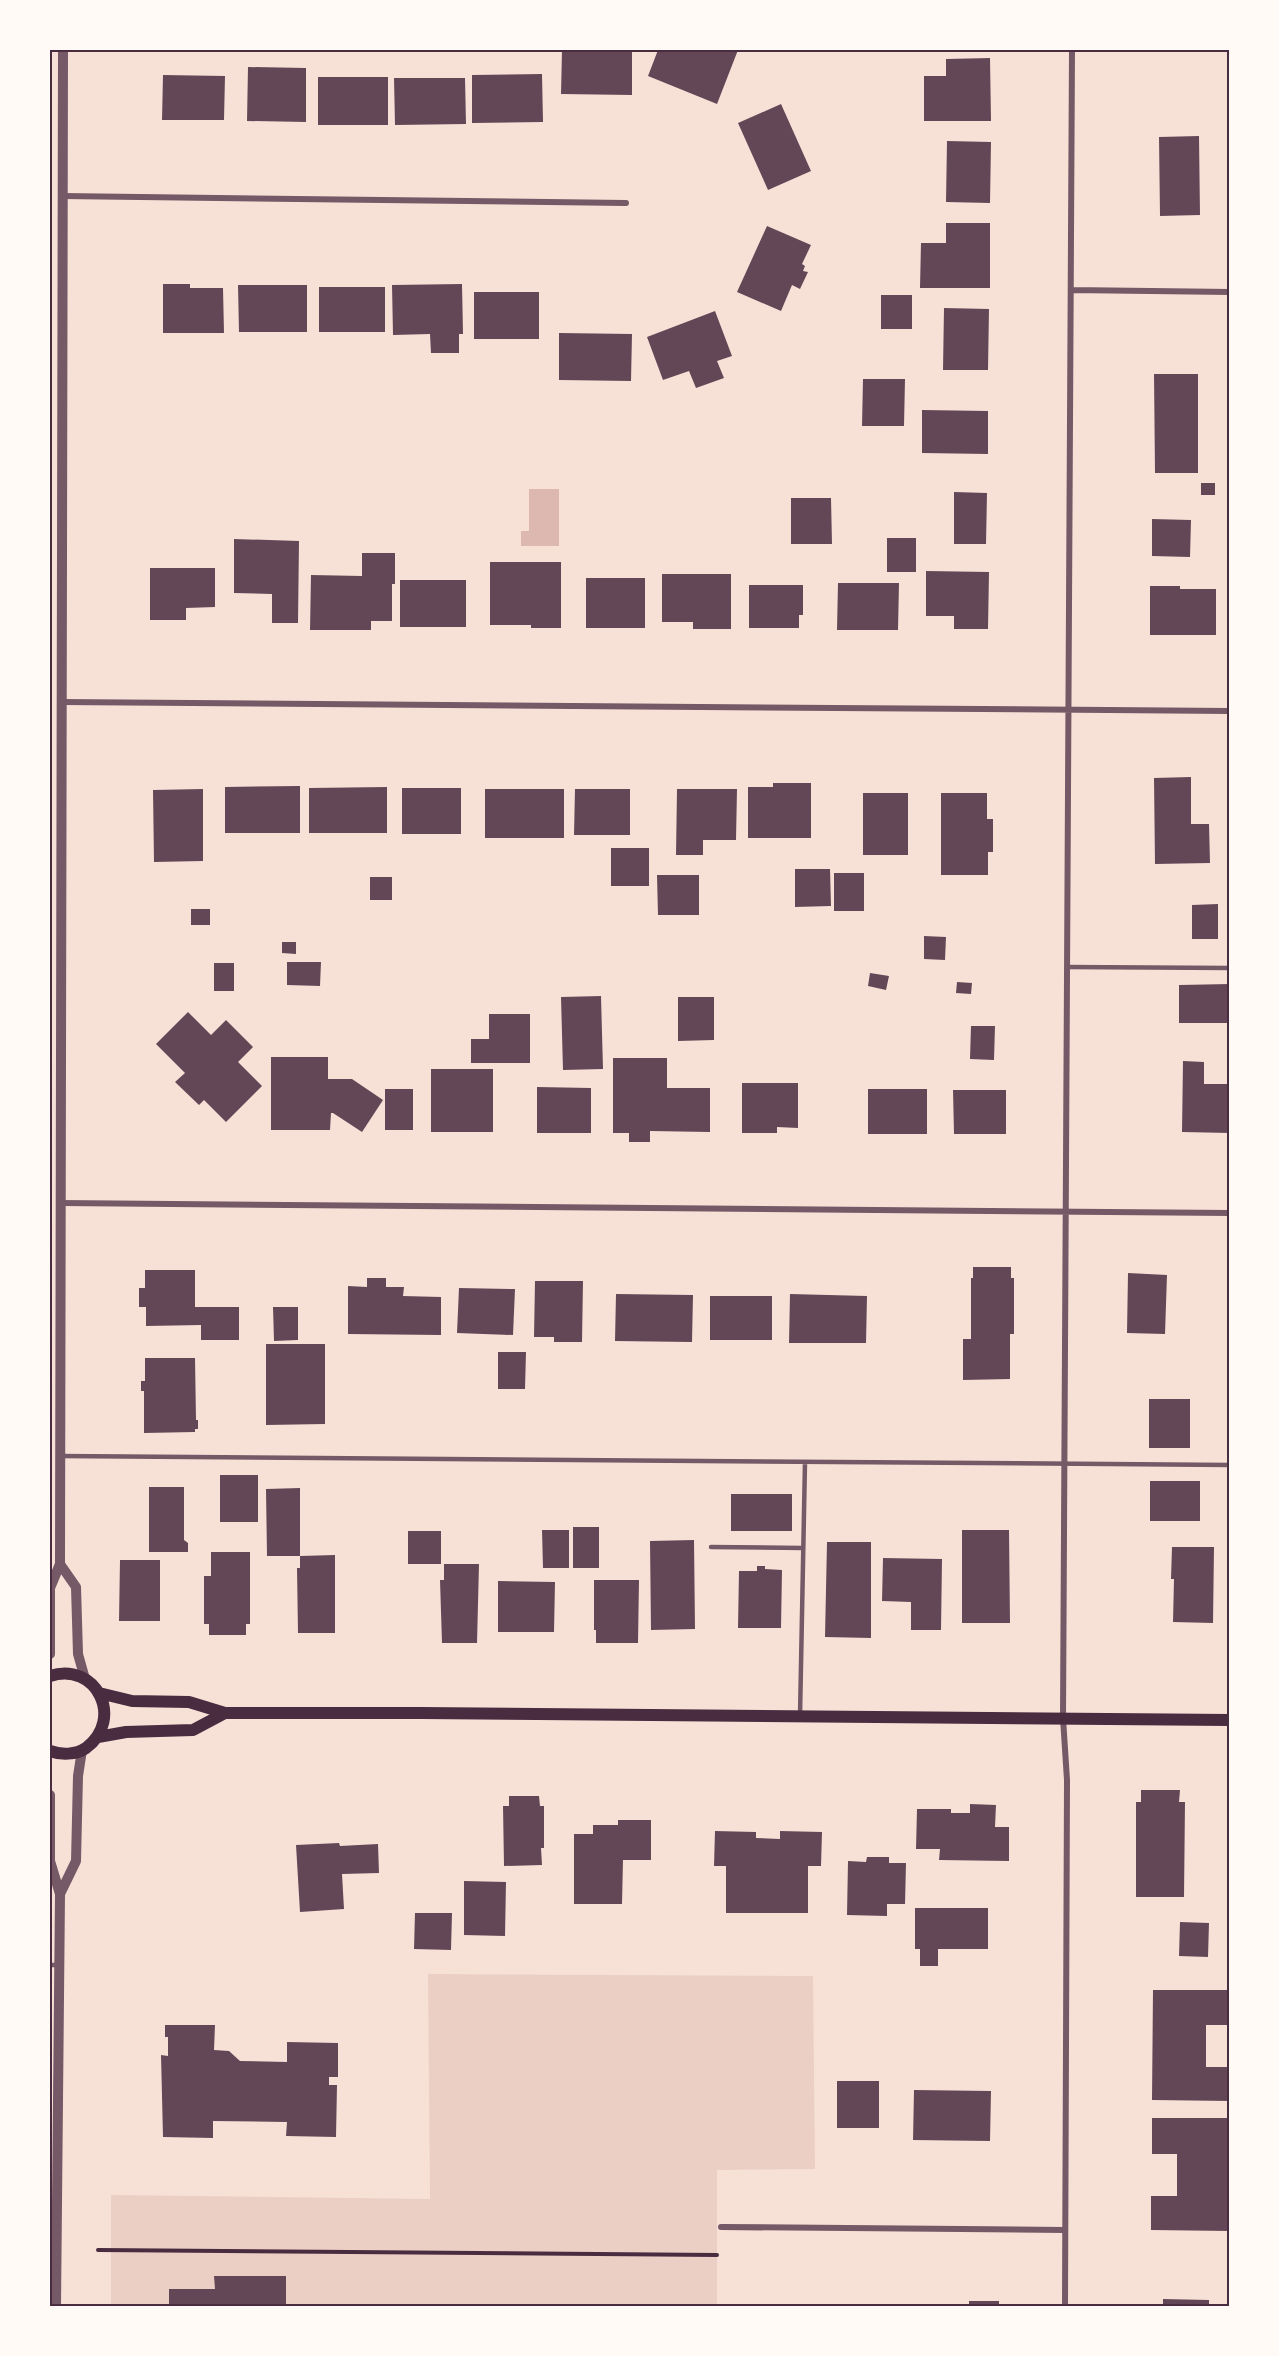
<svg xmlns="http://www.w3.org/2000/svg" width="1279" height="2356" font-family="'Varela Round',sans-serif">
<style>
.green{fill:#ebcfc5}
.water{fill:#dcb8b0}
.building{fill:#644757}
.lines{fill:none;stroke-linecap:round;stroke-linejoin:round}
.path{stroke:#4a2c40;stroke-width:4}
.service{stroke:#755966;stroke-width:4.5}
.minor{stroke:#755966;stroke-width:6}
.tertiary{stroke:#755966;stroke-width:10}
.secondary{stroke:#4a2c40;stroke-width:12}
.neatline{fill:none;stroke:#4a2c40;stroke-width:2}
</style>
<rect width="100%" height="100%" fill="#f7e1d7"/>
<path class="green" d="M 428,1974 L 813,1976 L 815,2169 L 717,2170 L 717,2306 L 111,2306 L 111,2195 L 430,2199 Z"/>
<path class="water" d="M 529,489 L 559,489 L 559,546 L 521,546 L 521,531 L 529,531 Z"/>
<path class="building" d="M 562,50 L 632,50 L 632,95 L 561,94 Z
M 658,50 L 738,50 L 717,104 L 648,76 Z
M 990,58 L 991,121 L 924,121 L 924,76 L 946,76 L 946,59 Z
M 248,67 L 306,68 L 306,122 L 247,121 Z
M 542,74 L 543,122 L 472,123 L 472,75 Z
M 163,75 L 225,76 L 224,120 L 162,120 Z
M 318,77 L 388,77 L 388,125 L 318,125 Z
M 394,78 L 465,78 L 466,124 L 395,125 Z
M 781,104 L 811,171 L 768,190 L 738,123 Z
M 1199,136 L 1200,215 L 1160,216 L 1159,137 Z
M 947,141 L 991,142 L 990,203 L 946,202 Z
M 946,223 L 990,223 L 990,288 L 920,288 L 921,243 L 946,243 Z
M 767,226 L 811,245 L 802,264 L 805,266 L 803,271 L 808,272 L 800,289 L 792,285 L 781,311 L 737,292 Z
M 163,284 L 190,284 L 190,288 L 223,288 L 224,333 L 163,333 Z
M 462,284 L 463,334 L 459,334 L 459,353 L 431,353 L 430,334 L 393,335 L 392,285 Z
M 238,285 L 307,285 L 307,332 L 239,332 Z
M 319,287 L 385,287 L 385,332 L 319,332 Z
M 474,292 L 539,292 L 539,339 L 474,339 Z
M 881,295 L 912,295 L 912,329 L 881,329 Z
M 944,308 L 989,309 L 988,370 L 943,370 Z
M 715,311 L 732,356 L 717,361 L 724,378 L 696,388 L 689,371 L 663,380 L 647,337 Z
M 559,333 L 632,334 L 631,381 L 559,380 Z
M 1154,374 L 1198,374 L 1198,473 L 1155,473 Z
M 863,379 L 905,379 L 904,426 L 862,426 Z
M 922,410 L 988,411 L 988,454 L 922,453 Z
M 1201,483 L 1215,483 L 1215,495 L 1201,495 Z
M 954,492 L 987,493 L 986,544 L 954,544 Z
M 791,498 L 831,498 L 832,544 L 791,544 Z
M 1152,519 L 1191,520 L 1190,557 L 1152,556 Z
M 887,538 L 916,538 L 916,572 L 887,572 Z
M 234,539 L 299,541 L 298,623 L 272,623 L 272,594 L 234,593 Z
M 362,553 L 395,553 L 395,584 L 392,584 L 392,621 L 371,621 L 371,630 L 310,630 L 311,575 L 362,576 Z
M 490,562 L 561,562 L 561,628 L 531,628 L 531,625 L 490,625 Z
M 150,568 L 215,568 L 215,607 L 186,608 L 186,620 L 150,620 Z
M 926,571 L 989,572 L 988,629 L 954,629 L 954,616 L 926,616 Z
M 662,574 L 731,574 L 731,629 L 693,629 L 693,622 L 662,622 Z
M 586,578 L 645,578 L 645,628 L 586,628 Z
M 400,580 L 466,580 L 466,627 L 400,627 Z
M 838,583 L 899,583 L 898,630 L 837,630 Z
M 749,585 L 803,585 L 803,615 L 799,615 L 799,628 L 749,628 Z
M 1150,586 L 1180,586 L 1180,589 L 1216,589 L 1216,635 L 1150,635 Z
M 1191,777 L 1191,824 L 1209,824 L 1210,863 L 1155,864 L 1154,778 Z
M 773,783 L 811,783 L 811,838 L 748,838 L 748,787 L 773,787 Z
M 300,786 L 300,833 L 225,833 L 225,787 Z
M 387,787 L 387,833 L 309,833 L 309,788 Z
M 402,788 L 461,788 L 461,834 L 402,834 Z
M 203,789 L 203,861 L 154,862 L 153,790 Z
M 485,789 L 564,789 L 564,838 L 485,838 Z
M 575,789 L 630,789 L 630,835 L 574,835 Z
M 677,789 L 737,789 L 736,840 L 703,840 L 703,855 L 676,855 Z
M 863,793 L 908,793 L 908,855 L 863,855 Z
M 941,793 L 987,793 L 987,819 L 993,819 L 993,852 L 988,852 L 988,875 L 941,875 Z
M 611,848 L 649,848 L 649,886 L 611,886 Z
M 795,869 L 830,869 L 831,906 L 795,907 Z
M 834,873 L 864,873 L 864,911 L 834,911 Z
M 657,875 L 699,875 L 699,915 L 658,915 Z
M 370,877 L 392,877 L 392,900 L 370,900 Z
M 1218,904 L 1218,939 L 1192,939 L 1192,905 Z
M 191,909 L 210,909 L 210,925 L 191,925 Z
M 924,936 L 946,937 L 945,960 L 924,959 Z
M 282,942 L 296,942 L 296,954 L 282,953 Z
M 287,962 L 321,962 L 320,986 L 287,985 Z
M 214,963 L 234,963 L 234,991 L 214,991 Z
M 870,973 L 889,976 L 886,990 L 868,986 Z
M 957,982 L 972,983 L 971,994 L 956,993 Z
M 1230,984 L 1230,1023 L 1179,1023 L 1179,985 Z
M 601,996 L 603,1069 L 563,1070 L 561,997 Z
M 678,997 L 714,997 L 714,1040 L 678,1041 Z
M 188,1012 L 211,1035 L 226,1020 L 253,1047 L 238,1062 L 262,1086 L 226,1122 L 204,1100 L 199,1105 L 175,1082 L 185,1073 L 156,1044 Z
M 489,1014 L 530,1014 L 530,1063 L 471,1063 L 471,1039 L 489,1039 Z
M 971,1026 L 995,1026 L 994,1060 L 970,1059 Z
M 271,1057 L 328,1057 L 328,1079 L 352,1079 L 383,1100 L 362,1132 L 333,1113 L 331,1113 L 330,1130 L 271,1130 Z
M 613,1058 L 667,1058 L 667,1088 L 710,1088 L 710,1132 L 650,1131 L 650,1142 L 629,1142 L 629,1133 L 613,1133 Z
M 1183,1061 L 1204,1062 L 1204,1084 L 1230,1084 L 1230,1133 L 1182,1132 Z
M 431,1069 L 493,1069 L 493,1132 L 431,1132 Z
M 742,1083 L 798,1083 L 798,1128 L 777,1127 L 777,1133 L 742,1133 Z
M 537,1087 L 591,1088 L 591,1133 L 537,1133 Z
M 385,1089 L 413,1089 L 413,1130 L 385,1130 Z
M 868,1089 L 927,1089 L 927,1134 L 868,1134 Z
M 953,1090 L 1006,1090 L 1006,1134 L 954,1134 Z
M 973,1267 L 1011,1267 L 1011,1278 L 1014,1278 L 1014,1334 L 1010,1334 L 1010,1379 L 963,1380 L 963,1339 L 971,1339 L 971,1278 L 973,1278 Z
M 145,1270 L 195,1270 L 195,1307 L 239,1307 L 239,1340 L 201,1340 L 201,1325 L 146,1326 L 146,1307 L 139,1307 L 139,1288 L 145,1288 Z
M 1128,1273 L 1167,1275 L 1165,1334 L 1127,1333 Z
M 367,1278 L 386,1278 L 386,1287 L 404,1287 L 403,1296 L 441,1297 L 441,1335 L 348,1334 L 348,1286 L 367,1287 Z
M 535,1281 L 583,1281 L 582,1342 L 554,1342 L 554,1337 L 534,1337 Z
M 459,1288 L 515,1289 L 513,1335 L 457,1333 Z
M 616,1294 L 693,1295 L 692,1342 L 615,1341 Z
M 790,1294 L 867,1296 L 866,1343 L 789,1343 Z
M 710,1296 L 772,1296 L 772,1340 L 710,1340 Z
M 273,1307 L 298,1307 L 298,1340 L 274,1341 Z
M 266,1344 L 325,1344 L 325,1424 L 266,1425 Z
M 498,1352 L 526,1352 L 525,1389 L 498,1389 Z
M 145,1358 L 195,1358 L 196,1420 L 198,1420 L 198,1429 L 195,1429 L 195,1432 L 144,1433 L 144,1391 L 141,1391 L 141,1381 L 145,1381 Z
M 1149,1399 L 1190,1399 L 1190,1448 L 1149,1448 Z
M 220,1475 L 258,1475 L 258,1522 L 220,1522 Z
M 1150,1481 L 1200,1481 L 1200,1521 L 1150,1521 Z
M 149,1487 L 184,1487 L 184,1540 L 188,1543 L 188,1552 L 149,1552 Z
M 300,1488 L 300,1556 L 267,1556 L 266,1489 Z
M 731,1494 L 792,1494 L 792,1531 L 731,1531 Z
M 573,1527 L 599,1527 L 599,1568 L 573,1568 Z
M 542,1530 L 569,1530 L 569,1568 L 543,1568 Z
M 962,1530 L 1009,1530 L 1010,1623 L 962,1623 Z
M 408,1531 L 441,1531 L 441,1564 L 408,1564 Z
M 694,1540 L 695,1629 L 651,1630 L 650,1541 Z
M 827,1542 L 871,1542 L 871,1638 L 825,1637 Z
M 1172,1547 L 1214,1547 L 1213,1623 L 1173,1622 L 1174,1579 L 1171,1579 Z
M 211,1552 L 250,1552 L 250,1624 L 246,1624 L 246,1635 L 209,1635 L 209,1624 L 204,1624 L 204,1576 L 211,1576 Z
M 335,1555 L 335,1633 L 298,1633 L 297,1568 L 300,1568 L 300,1556 Z
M 883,1558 L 942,1559 L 941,1630 L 911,1630 L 911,1602 L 882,1601 Z
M 120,1560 L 160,1560 L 160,1621 L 119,1621 Z
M 444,1564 L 479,1564 L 477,1643 L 442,1643 L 440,1580 L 444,1580 Z
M 757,1566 L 765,1566 L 765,1569 L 782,1570 L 781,1628 L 738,1628 L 739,1571 L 757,1571 Z
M 594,1580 L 639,1580 L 638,1643 L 596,1643 L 596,1630 L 594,1630 Z
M 498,1581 L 555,1582 L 554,1632 L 498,1632 Z
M 1141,1790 L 1180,1790 L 1179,1802 L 1185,1802 L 1184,1897 L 1136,1897 L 1136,1802 L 1141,1802 Z
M 509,1796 L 539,1796 L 540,1806 L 544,1806 L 544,1848 L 541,1848 L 542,1865 L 504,1866 L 503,1806 L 509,1806 Z
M 970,1804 L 996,1805 L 995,1827 L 1009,1827 L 1009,1861 L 939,1860 L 940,1849 L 916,1849 L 917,1809 L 951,1809 L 951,1813 L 970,1813 Z
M 618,1820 L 651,1820 L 651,1860 L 623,1860 L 622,1904 L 574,1904 L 574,1834 L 593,1834 L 593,1825 L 618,1825 Z
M 715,1831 L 756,1832 L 756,1838 L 780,1839 L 780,1831 L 822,1832 L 821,1866 L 808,1866 L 808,1913 L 726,1913 L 726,1866 L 714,1866 Z
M 339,1843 L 340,1846 L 378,1844 L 379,1873 L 342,1874 L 344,1909 L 300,1912 L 296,1845 Z
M 867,1857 L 889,1857 L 889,1863 L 906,1863 L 905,1904 L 887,1904 L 887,1916 L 847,1915 L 848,1861 L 866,1862 Z
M 464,1881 L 506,1882 L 505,1936 L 464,1935 Z
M 915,1908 L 988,1908 L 988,1949 L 938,1949 L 938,1966 L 920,1966 L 920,1949 L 915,1949 Z
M 415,1913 L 452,1913 L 451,1950 L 414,1949 Z
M 1180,1922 L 1209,1923 L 1208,1957 L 1179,1956 Z
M 1153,1990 L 1230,1990 L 1230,2025 L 1206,2025 L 1206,2067 L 1230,2067 L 1230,2101 L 1152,2100 Z
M 165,2025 L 215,2025 L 214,2050 L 229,2051 L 240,2061 L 287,2062 L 287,2042 L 338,2043 L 338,2077 L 329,2077 L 329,2085 L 337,2085 L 336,2137 L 286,2136 L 287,2122 L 213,2121 L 213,2138 L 163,2137 L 161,2055 L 168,2056 L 168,2037 L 165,2037 Z
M 837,2081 L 879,2081 L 879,2128 L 837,2128 Z
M 914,2090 L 991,2091 L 990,2141 L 913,2140 Z
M 1152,2118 L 1230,2118 L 1230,2231 L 1151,2230 L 1151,2196 L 1177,2196 L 1177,2154 L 1152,2154 Z
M 214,2276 L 286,2276 L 286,2306 L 169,2306 L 169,2289 L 215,2289 Z
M 1163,2299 L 1209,2300 L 1209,2306 L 1163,2306 Z
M 969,2301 L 999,2301 L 999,2306 L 969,2306 Z"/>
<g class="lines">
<path class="path" d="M 98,2250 L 717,2255"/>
<path class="service" d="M 1067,967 L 1230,968
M 59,1456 L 1230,1465
M 711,1547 L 803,1548
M 800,1716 L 805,1462
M 50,1965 L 59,1965"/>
<path class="minor" d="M 62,196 L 626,203
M 1071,290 L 1230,292
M 61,702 L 1230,711
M 60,1203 L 1230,1213
M 721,2227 L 1065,2230
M 1065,2306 L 1067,1780 L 1063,1718 L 1072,50"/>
<path class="tertiary" d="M 60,1564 L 76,1587 L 78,1654 L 85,1679
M 50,1654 L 50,1588 L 60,1564 L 63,50
M 50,1795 L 50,1861 L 60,1894 L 56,2306
M 60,1894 L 76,1861 L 78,1776 L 82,1750"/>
<path class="secondary" d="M 50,1676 C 96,1661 125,1719 86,1748 C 76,1755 61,1755 50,1751
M 99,1693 L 132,1701 L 189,1702 L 225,1713 L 421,1713 L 1230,1720
M 98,1737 L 126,1732 L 193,1730 L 225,1713"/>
</g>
<rect width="1279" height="2356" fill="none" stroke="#fffaf5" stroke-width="102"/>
<rect x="51" y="51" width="1177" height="2254" class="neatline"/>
</svg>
